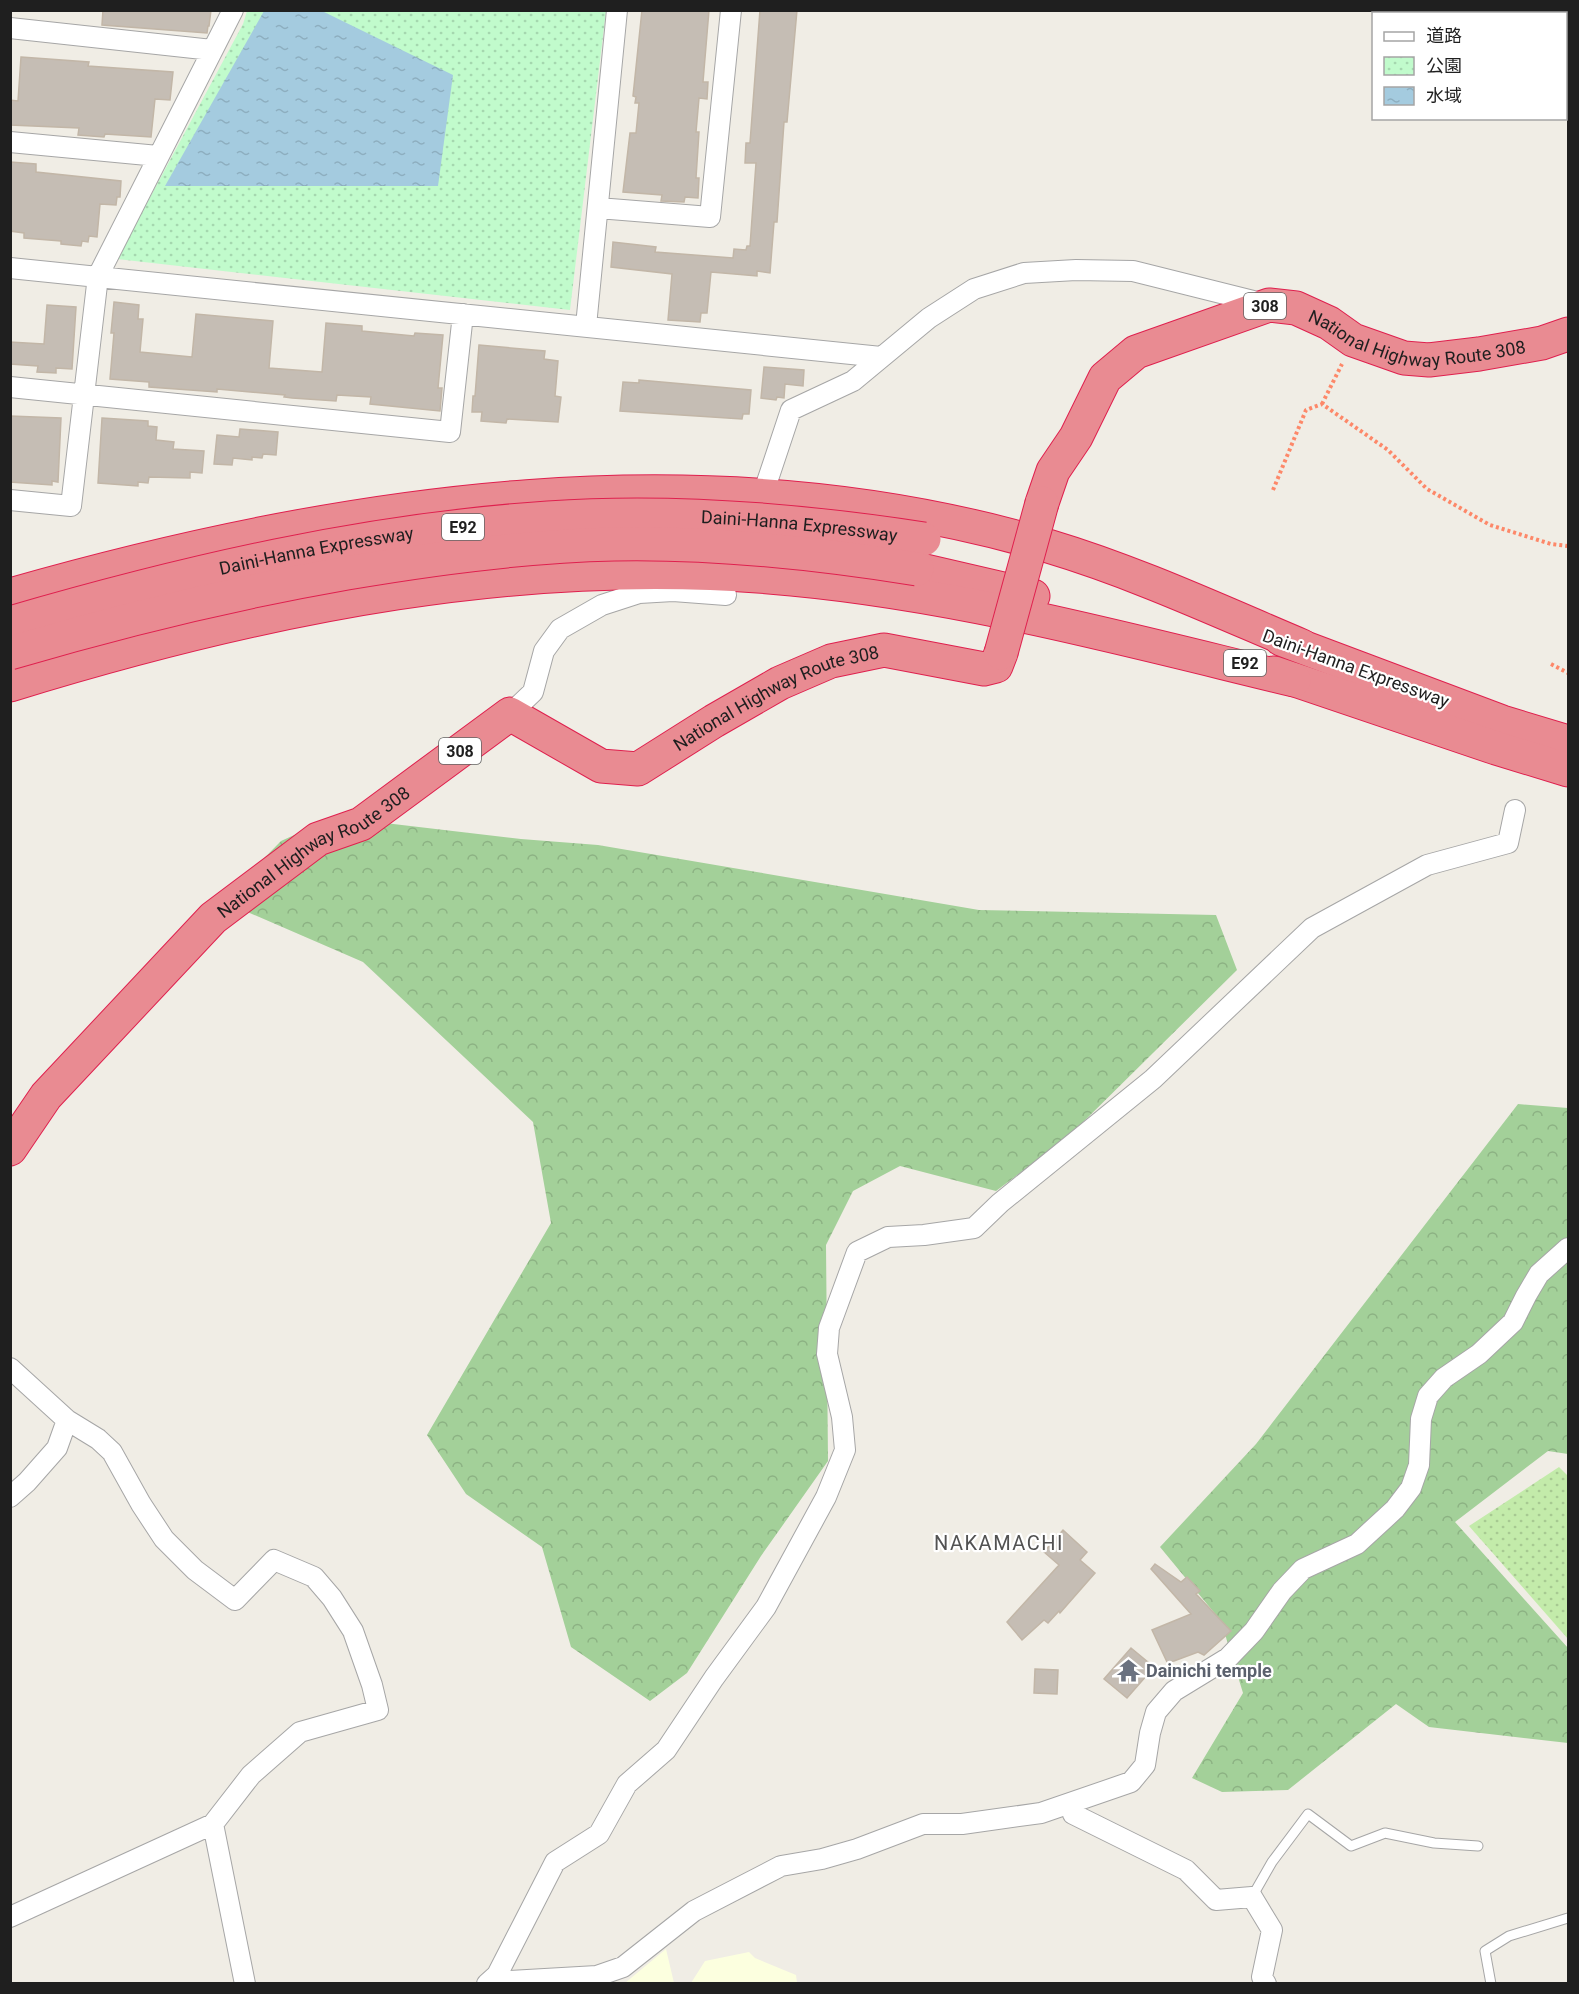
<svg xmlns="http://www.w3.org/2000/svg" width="1579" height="1994" font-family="Roboto,'Noto Sans JP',sans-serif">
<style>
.education{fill:#fcffdf}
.grass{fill:url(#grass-dots)}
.forest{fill:url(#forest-crowns)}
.park{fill:url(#park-dots)}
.water{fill:url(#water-ripples)}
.building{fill:#c5bdb4;stroke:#c2b6a7;stroke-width:1.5}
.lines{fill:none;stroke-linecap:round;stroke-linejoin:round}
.lane-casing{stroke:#a6a6a6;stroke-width:11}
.street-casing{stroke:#a6a6a6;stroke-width:22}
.highway-casing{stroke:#df204e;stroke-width:35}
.path{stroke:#fd8869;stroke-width:4;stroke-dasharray:3 3;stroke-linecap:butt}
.lane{stroke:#fff;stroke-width:9}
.street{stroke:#fff;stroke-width:20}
.highway{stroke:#e98b92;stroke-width:33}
.highway-bridge-casing{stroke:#df204e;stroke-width:35;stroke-linecap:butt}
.highway-bridge{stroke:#e98b92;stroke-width:33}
.labels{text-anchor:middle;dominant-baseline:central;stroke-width:4.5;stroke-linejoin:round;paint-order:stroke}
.shield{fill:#fff;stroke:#626262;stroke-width:1.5}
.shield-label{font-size:16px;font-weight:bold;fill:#1f1f1f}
.street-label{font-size:18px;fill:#1f1f1f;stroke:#fff}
.worship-label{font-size:18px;font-weight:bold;fill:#5b616d;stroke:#fff;text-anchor:start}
.neighbourhood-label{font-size:20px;letter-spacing:1.5px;fill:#525252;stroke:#fff}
</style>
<defs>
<pattern id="grass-dots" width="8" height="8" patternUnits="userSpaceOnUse" patternTransform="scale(1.5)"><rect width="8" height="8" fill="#c3ebaa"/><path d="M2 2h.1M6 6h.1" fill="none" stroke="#a7c992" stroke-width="1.8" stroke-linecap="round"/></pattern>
<pattern id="forest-crowns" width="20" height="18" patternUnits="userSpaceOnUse" patternTransform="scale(1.5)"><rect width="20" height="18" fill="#a3d099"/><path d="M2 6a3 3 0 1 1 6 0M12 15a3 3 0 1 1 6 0" fill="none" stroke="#8cb283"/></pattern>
<pattern id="park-dots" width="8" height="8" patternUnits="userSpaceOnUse" patternTransform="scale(1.5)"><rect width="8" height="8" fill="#c1fbcc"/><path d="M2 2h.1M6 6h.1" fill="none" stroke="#a5d7af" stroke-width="1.8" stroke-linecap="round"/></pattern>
<pattern id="water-ripples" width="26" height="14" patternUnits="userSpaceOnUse" patternTransform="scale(1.5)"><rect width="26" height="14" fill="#a4cbdf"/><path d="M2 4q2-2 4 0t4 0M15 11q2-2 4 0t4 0" fill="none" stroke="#8daebf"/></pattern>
</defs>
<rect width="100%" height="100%" fill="#f0ede5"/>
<path class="education" d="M 666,1949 L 674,1983 L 625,1983 Z
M 749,1952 L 755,1958 L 796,1975 L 797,1983 L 691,1983 L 705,1961 Z"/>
<path class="grass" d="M 1559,1467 L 1568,1476 L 1568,1639 L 1469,1526 Z"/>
<path class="forest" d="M 334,817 L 521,839 L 598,845 L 979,910 L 1216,915 L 1237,970 L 1069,1136 L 996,1191 L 900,1166 L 853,1191 L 826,1245 L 828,1461 L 761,1556 L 687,1673 L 650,1701 L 571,1647 L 542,1547 L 466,1494 L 427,1435 L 551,1223 L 533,1122 L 363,962 L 222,901 L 281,841 Z
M 1518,1104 L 1568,1108 L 1568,1454 L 1548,1451 L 1455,1522 L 1568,1648 L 1568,1743 L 1429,1727 L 1396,1704 L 1288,1790 L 1222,1792 L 1192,1778 L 1243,1693 L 1221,1621 L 1160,1547 L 1256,1444 Z"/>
<path class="park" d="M 247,11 L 606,11 L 570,310 L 117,259 L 243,24 Z"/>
<path class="water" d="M 264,11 L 322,11 L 453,75 L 438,186 L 165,186 Z"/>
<path class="building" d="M 103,10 L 211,10 L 209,26 L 208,26 L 207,33 L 102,25 Z
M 642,10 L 709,10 L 703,82 L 708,82 L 707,99 L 699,98 L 696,132 L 699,132 L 696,178 L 699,178 L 698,198 L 685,197 L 684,202 L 661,201 L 662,195 L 623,192 L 630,133 L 636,133 L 639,103 L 635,103 L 636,97 L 633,96 Z
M 760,10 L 797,10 L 787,122 L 784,122 L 777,222 L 774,222 L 770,273 L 757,271 L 757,276 L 711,272 L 707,313 L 701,313 L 700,322 L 668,320 L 672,274 L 611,267 L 613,242 L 656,247 L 655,252 L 733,258 L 734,249 L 746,250 L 747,246 L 750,246 L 756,163 L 745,163 L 746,143 L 750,143 Z
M 21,57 L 89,62 L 88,66 L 173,72 L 170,100 L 155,99 L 151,137 L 105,134 L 104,137 L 78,135 L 79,128 L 10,125 L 10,100 L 18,101 Z
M 10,162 L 36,164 L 36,172 L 121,181 L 120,197 L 117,197 L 116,205 L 100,204 L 97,237 L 89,236 L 88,242 L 82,241 L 81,246 L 61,244 L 61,241 L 24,238 L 24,233 L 10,231 Z
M 114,302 L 139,305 L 138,319 L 143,319 L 140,352 L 192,357 L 196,314 L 273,321 L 269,368 L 322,372 L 326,323 L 362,326 L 362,331 L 414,336 L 415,333 L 443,335 L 438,388 L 442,388 L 440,411 L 370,404 L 371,397 L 337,395 L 336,401 L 292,398 L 284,397 L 285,395 L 217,389 L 217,392 L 149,387 L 149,382 L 110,379 L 114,333 L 111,333 Z
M 47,305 L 76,307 L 72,369 L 56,368 L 56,373 L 37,372 L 38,366 L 10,364 L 10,342 L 44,344 Z
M 479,345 L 545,351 L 544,359 L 558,361 L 555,396 L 561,397 L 558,422 L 507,419 L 506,423 L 481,421 L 482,412 L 472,412 L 473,396 L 475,396 Z
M 764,367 L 804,370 L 803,386 L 785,384 L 784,398 L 777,397 L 776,400 L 761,398 Z
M 639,380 L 751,390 L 749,414 L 743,414 L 742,419 L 620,411 L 623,382 L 639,383 Z
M 10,416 L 61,418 L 58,482 L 52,481 L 52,485 L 10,482 Z
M 102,418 L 148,421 L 148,426 L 157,427 L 156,440 L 174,442 L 173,449 L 204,451 L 202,473 L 190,472 L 190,478 L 149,477 L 148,483 L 138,482 L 138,486 L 98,483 Z
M 240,429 L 278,432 L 276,455 L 263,454 L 262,458 L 252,457 L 252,460 L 233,458 L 232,465 L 214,464 L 217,435 L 239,437 Z
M 1063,1530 L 1087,1552 L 1080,1560 L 1095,1573 L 1060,1613 L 1059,1611 L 1048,1623 L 1044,1620 L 1022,1640 L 1007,1622 L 1059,1565 L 1044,1552 Z
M 1155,1564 L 1181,1582 L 1187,1577 L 1200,1591 L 1196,1594 L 1231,1631 L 1204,1655 L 1198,1652 L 1174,1661 L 1167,1662 L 1152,1630 L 1191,1614 L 1151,1569 Z
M 1131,1648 L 1154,1667 L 1127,1698 L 1104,1679 Z
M 1035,1669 L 1058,1670 L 1057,1694 L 1034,1693 Z"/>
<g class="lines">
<defs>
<path id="lane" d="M 1252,1897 L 1272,1862 L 1308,1814 L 1351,1846 L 1385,1833 L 1434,1843 L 1478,1846
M 1491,1984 L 1485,1951 L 1509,1936 L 1568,1918"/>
<path id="street" d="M 10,28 L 212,50
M 10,142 L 158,156
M 598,208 L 710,217 L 731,10
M 10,268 L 881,357
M 586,326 L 617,10
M 10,387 L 450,432 L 463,314
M 767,482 L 791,410 L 853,381 L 929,318 L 974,289 L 1024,273 L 1076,270 L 1133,271 L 1265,304
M 10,500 L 71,506 L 98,276 L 233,10
M 510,714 L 533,692 L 544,651 L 560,629 L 602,605 L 639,593 L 673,591 L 726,595
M 10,1368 L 67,1420 L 98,1439 L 112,1452 L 141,1504 L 164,1539 L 195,1570 L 235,1600 L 274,1560 L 314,1577 L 332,1598 L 353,1631 L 372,1685 L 378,1710 L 300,1732 L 251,1775 L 213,1824 L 245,1984
M 10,1497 L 27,1482 L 57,1448 L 67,1420
M 1073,1814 L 1186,1870 L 1216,1900 L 1252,1897 L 1272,1930 L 1262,1977 L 1266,1984
M 10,1917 L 213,1824
M 497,1975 L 510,1981 L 597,1976 L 623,1967 L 694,1911 L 781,1866 L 822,1859 L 857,1849 L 923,1824 L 962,1824 L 1041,1813 L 1131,1782 L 1145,1765 L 1150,1733 L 1156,1712 L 1174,1691 L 1228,1658 L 1254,1631 L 1282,1591 L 1303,1569 L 1357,1544 L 1395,1509 L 1411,1488 L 1419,1465 L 1421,1419 L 1428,1396 L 1444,1378 L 1479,1354 L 1513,1322 L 1526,1296 L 1539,1274 L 1568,1248
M 487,1984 L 497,1975 L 555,1862 L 599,1834 L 627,1784 L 666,1750 L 714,1678 L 766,1607 L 826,1497 L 845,1450 L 842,1417 L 827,1354 L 829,1328 L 857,1252 L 888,1237 L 924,1235 L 974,1228 L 1000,1203 L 1153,1079 L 1312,928 L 1427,865 L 1508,843 L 1515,810"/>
<g id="highway">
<path id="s1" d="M 1042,503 L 1053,471 L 1076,437 L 1105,378 L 1136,352 L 1269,305 L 1296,308 L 1329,323 L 1353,340 L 1404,358 L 1429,360 L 1479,354 L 1542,343 L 1568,334"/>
<path d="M 917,569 L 1033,596"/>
<path d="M 10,595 C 346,499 707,445 1048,546 C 1135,572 1219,611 1302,646"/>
<path d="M 1281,639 L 1502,722 L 1568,742"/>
<path d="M 1274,673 L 1496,748 L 1568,770"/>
<path d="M 10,685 C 263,607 527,553 792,579 C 962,595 1128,640 1294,680"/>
<path id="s2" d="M 10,1149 L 46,1096 L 213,918 L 318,839 L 361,824 L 510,714 L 601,766 L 638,769 L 714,721 L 780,683 L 831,661 L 884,650 L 984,669 L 996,666 L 1001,653"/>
</g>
</defs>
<use href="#lane" class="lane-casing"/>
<use href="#street" class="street-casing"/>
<use href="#highway" class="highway-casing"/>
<path class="path" d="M 1322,404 L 1342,364
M 1273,490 L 1306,410 L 1322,404 L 1388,450 L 1427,489 L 1490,525 L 1551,544 L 1568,546
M 1551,664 L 1568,673"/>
<use href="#lane" class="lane"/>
<use href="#street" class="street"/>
<use href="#highway" class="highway"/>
<defs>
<g id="highway-bridge">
<path id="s3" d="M 10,623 C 185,572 366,530 548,518 C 674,509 800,520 924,539"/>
<path d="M 10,653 C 121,620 233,593 347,573 C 435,558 524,546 614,544 C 716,542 817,553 917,569"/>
<path d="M 1001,653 L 1042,503"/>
</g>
</defs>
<use href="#highway-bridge" class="highway-bridge-casing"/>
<use href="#highway-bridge" class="highway-bridge"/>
</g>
<defs>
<symbol id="temple-bare" viewBox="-9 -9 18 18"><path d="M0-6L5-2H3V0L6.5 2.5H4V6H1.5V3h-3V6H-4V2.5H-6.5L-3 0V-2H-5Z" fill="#6b7280" stroke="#fff" stroke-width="2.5" paint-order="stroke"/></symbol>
</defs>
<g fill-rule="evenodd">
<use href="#temple-bare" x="1112" y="1654" width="33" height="33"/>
</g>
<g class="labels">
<g class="shield">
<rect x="1244" y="293" width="42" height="26" rx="4.5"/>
<rect x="442" y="514" width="42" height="26" rx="4.5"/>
<rect x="1224" y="650" width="42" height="26" rx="4.5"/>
<rect x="439" y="738" width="42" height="26" rx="4.5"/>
</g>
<g class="shield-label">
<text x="1265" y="306">308</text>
<text x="463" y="527">E92</text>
<text x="1245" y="663">E92</text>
<text x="460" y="751">308</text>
</g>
<g class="street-label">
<text stroke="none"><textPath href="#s1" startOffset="478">National Highway Route 308</textPath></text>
<text stroke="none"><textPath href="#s3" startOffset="801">Daini-Hanna Expressway</textPath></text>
<text stroke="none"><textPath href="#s3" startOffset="315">Daini-Hanna Expressway</textPath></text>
<text transform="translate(1356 668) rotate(20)">Daini-Hanna Expressway</text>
<text stroke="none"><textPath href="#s2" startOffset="969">National Highway Route 308</textPath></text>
<text stroke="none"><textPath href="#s2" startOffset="429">National Highway Route 308</textPath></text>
</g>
<g class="worship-label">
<text x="1146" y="1670">Dainichi temple</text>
</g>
<g class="neighbourhood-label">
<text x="999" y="1543">NAKAMACHI</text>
</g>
</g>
<rect width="1579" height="1994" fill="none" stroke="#1f1f1f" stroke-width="24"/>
<rect x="1372" y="12" width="195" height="108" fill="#ffffff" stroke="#a5a5a5" stroke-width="1.5"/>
<rect x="1384" y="32" width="30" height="9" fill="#ffffff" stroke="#a5a5a5" stroke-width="1.5"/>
<text x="1426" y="42" font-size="18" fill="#1f1f1f">道路</text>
<rect x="1384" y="57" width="30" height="18" fill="url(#park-dots)" stroke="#a5a5a5" stroke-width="1.5"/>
<text x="1426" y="72" font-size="18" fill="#1f1f1f">公園</text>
<rect x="1384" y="87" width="30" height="18" fill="url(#water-ripples)" stroke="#a5a5a5" stroke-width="1.5"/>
<text x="1426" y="102" font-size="18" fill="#1f1f1f">水域</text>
</svg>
